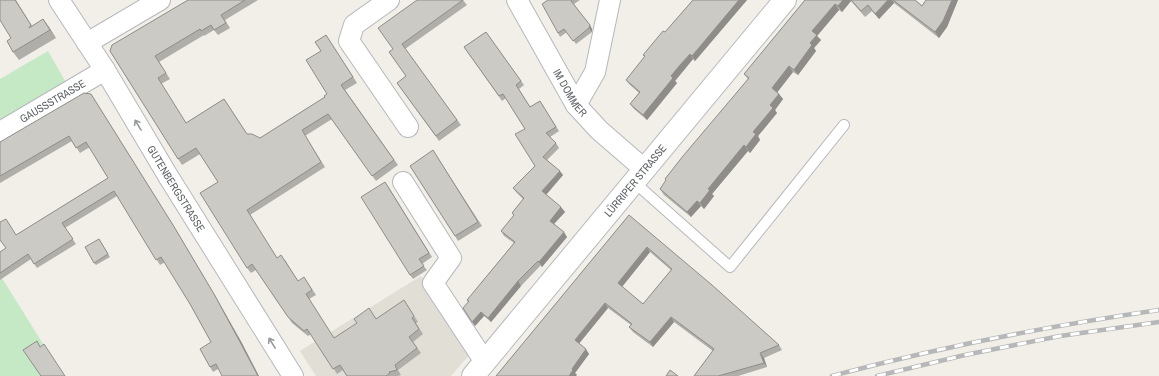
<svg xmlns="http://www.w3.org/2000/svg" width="1159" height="376" font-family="'Archivo Narrow',sans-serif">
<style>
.education{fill:#e1ded6}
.green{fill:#c5e8c5}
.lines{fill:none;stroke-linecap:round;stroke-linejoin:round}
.lane-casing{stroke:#b5b8bc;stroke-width:12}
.street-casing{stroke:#b5b8bc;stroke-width:22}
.secondary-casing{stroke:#b6babf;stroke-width:24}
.lane{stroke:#fff;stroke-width:10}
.street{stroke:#fff;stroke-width:20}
.secondary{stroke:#fff;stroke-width:22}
.rail-casing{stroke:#b6b7b8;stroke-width:4.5}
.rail{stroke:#fff;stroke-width:3;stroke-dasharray:9;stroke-linecap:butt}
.wall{fill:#afaea9;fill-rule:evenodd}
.shaded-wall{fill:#8f8d8a}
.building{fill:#cccac5;stroke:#8f8d8a;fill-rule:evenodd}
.oneway{stroke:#979a9d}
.labels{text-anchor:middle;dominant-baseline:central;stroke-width:3;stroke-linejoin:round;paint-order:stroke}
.street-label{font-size:11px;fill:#5f6368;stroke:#fff}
</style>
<rect width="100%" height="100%" fill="#f1efe8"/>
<path class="education" d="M 421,276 L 470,354 L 451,376 L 316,376 L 300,351 Z"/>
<path class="green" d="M 48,51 L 68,86 L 0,125 L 0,79 Z
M 0,275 L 63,376 L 0,376 Z"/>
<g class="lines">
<defs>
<path id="lane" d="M 634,182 L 730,267 L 844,125"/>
<g id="street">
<path id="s1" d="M 59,0 L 105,70 L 168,176 L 293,376"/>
<path d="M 389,0 L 354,25 L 349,41 L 408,127"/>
<path id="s2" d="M 517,0 L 576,105 L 599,130 L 644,169"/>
<path d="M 87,43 L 160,0"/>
<path d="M 576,105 L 595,72 L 610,0"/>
<path id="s3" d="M 0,132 L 105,70"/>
<path d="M 403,182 L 451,258 L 433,283 L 485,362"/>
</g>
<g id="secondary">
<path id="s4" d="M 473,376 L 785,0"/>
</g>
</defs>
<use href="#lane" class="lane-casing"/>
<use href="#street" class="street-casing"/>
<use href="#secondary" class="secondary-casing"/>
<use href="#lane" class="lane"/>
<use href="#street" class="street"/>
<use href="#secondary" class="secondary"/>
<defs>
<path id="rail" d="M 832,376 C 940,347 1049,326 1159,310
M 877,376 L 965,355 L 1060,336 L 1159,322"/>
</defs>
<use href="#rail" class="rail-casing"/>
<use href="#rail" class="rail"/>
</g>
<path class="wall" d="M 0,0 L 16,0 L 32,26 L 43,19 L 56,38 L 19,60 L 13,52 L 11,38 Z
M 188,0 L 258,0 L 225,20 L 230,28 L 218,35 L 214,30 L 204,36 L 204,35 L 159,62 L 170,79 L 161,84 L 186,123 L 224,99 L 247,134 L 260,138 L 325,97 L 327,94 L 321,51 L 326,35 L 357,83 L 345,90 L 398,165 L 376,181 L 332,119 L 305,136 L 325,167 L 250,215 L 277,258 L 285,260 L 298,281 L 308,283 L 316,295 L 309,299 L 334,338 L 376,319 L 408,306 L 418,322 L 416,323 L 423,334 L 413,342 L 421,353 L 398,370 L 401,375 L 398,376 L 347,376 L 343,370 L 337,374 L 311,334 L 308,336 L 292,323 L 256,270 L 251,273 L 247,268 L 218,182 L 200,154 L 182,165 L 110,51 Z
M 463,0 L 467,5 L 405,49 L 461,125 L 439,141 L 397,83 L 406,76 L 389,52 Z
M 548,0 L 580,0 L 574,4 L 592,29 L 592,32 L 576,44 L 567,32 L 560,37 L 558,33 Z
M 693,0 L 747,0 L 695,61 L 693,59 L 675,81 L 677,83 L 647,120 L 634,109 L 630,104 L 639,93 L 629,84 L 626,80 L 645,57 L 643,55 L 665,32 Z
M 805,0 L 915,0 L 922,6 L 926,0 L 958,0 L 947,27 L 939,38 L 894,3 L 879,19 L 872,11 L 865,17 L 851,1 L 842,12 L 839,10 L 817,36 L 821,40 L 814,48 L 816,51 L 798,75 L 793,72 L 777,92 L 783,99 L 775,110 L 777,113 L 758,136 L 760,140 L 750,153 L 748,151 L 712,194 L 714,196 L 704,209 L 701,206 L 691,217 L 664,195 L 660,189 L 666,181 L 665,179 L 748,79 L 744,74 Z
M 486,32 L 524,85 L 519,89 L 530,107 L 540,101 L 559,131 L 550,137 L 556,143 L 559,148 L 547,160 L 563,175 L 546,195 L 565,212 L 554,224 L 567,237 L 542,267 L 541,265 L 521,286 L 491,322 L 484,316 L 475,326 L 468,302 L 467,300 L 514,243 L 504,236 L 501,231 L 514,216 L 512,213 L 523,199 L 516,192 L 513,188 L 535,166 L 525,129 L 506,98 L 502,101 L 464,47 Z
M 94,99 L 176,230 L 217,299 L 243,345 L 218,369 L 213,372 L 210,367 L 211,342 L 190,304 L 165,262 L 160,265 L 117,196 L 65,228 L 76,244 L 37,268 L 31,259 L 0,280 L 0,252 L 6,248 L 17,235 L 108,178 L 90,147 L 80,153 L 72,141 L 0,183 L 0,142 Z
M 436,155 L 482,226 L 458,241 L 455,236 Z
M 388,186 L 432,257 L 422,264 L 427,270 L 413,279 L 410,275 Z
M 629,215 L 779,345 L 782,350 L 764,358 L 767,367 L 738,376 L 694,376 L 713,351 L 674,322 L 653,347 L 633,332 L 629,327 L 631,325 L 608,308 L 579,343 L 589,354 L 575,373 L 577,375 L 496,376 ZM 650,252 L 671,270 L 643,304 L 622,287 Z
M 99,239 L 110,257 L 96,265 L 94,263 Z"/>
<path class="shaded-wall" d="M 739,0 L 747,0 L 695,61 L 692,56 Z
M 843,0 L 850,0 L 851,1 L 842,12 L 838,6 Z
M 888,0 L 892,0 L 894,3 L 879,19 L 875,14 Z
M 952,0 L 958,0 L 947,27 L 939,38 L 935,32 Z
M 835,4 L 839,10 L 817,36 L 821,40 L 814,48 L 816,51 L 798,75 L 794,70 L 810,43 L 812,31 Z
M 43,19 L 49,27 L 56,38 L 50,30 Z
M 590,25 L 592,29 L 592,32 L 589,28 Z
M 690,54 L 693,59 L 675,81 L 677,83 L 647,120 L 643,115 L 671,76 Z
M 789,66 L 793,72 L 776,94 L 772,88 Z
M 779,94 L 783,99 L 775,110 L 777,113 L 758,136 L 760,140 L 750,153 L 746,147 L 753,132 L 770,105 Z
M 94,99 L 176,230 L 217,299 L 243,345 L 259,376 L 258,376 Z
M 744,145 L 748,151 L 712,194 L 714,196 L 704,209 L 700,203 L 708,189 Z
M 560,171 L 563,175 L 545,196 L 542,191 Z
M 697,201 L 701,206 L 691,217 L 687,212 Z
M 561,207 L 565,212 L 553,225 L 550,221 Z
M 564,232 L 567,237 L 542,267 L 539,262 Z
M 647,247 L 650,252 L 621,288 L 618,283 Z
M 518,281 L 521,286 L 491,322 L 488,318 Z
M 605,303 L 608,308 L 578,345 L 575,340 Z
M 481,312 L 484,316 L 475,326 L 472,322 Z
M 671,317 L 674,322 L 653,347 L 650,342 Z
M 586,349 L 589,354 L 575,373 L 577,375 L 576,376 L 569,376 L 572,369 Z
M 760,353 L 764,358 L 767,367 L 764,363 Z"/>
<path class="building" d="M 0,0 L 15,0 L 31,25 L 29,28 L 43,19 L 50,30 L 13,52 L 7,41 L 11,38 L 0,20 Z
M 188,0 L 245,0 L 221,15 L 226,23 L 214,30 L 211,25 L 201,31 L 200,29 L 155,56 L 166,73 L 158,78 L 186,123 L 224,99 L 247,134 L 252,134 L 260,138 L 325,97 L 324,96 L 327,94 L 306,60 L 321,51 L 315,42 L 326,35 L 353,77 L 341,85 L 394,160 L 372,176 L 328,114 L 302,130 L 321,162 L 247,210 L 277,258 L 281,255 L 298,281 L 304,277 L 312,290 L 306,294 L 334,338 L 357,323 L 354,319 L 369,308 L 376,319 L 404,300 L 414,316 L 412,318 L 419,329 L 409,337 L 417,348 L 395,365 L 397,370 L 389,372 L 390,373 L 386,376 L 347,376 L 340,365 L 333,369 L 307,329 L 304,331 L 288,317 L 252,264 L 247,268 L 200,193 L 218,182 L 196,148 L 178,159 L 110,51 L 112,45 Z
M 417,0 L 463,0 L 402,44 L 457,120 L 436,136 L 397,83 L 406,76 L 389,52 L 393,49 L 378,28 Z
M 548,0 L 572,0 L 571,1 L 590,25 L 589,28 L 573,41 L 564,29 L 558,33 L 542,4 Z
M 693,0 L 739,0 L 692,56 L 690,54 L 680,65 L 671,76 L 673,78 L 643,115 L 630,104 L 640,92 L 626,80 L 645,56 L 643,55 L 663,31 L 665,32 Z
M 805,0 L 843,0 L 838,6 L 835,4 L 812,31 L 817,35 L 810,43 L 812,45 L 794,70 L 789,66 L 772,88 L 779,94 L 770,105 L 773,108 L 753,132 L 756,134 L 746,147 L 744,145 L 708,189 L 710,190 L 700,203 L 697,201 L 687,212 L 660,189 L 666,180 L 665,179 L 683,156 L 749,78 L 744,74 Z
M 851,0 L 888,0 L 875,14 L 868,5 L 861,11 Z
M 893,0 L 915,0 L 922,6 L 926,0 L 952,0 L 943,21 L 935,32 Z
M 486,32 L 521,81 L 516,85 L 530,107 L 540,101 L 556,127 L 546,133 L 556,143 L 543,157 L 560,171 L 542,191 L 561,207 L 550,221 L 564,232 L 539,262 L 538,261 L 518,281 L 488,318 L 481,312 L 472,322 L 463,308 L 469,301 L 467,300 L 515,242 L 501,231 L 514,215 L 512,213 L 524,198 L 513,188 L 535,166 L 515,134 L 525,129 L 503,94 L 499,96 L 464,47 Z
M 84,93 L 91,94 L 173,225 L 214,294 L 239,340 L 258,376 L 222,376 L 216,364 L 210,367 L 200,349 L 211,342 L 190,304 L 161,257 L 156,260 L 114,191 L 62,223 L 73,239 L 34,264 L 28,254 L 0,273 L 0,252 L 6,248 L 0,240 L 0,222 L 6,219 L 16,235 L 108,178 L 86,142 L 76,148 L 69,136 L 0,176 L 0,142 Z
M 433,150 L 478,222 L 455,236 L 410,166 Z
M 385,182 L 429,253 L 419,259 L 424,266 L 410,275 L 361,197 Z
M 629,215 L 712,285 L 779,345 L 760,353 L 764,363 L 718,376 L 694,376 L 714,349 L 671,317 L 650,342 L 629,327 L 632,324 L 605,303 L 575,340 L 586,349 L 572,369 L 573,370 L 569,376 L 496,376 ZM 647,247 L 672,269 L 643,304 L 618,283 Z
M 99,239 L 108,254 L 94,263 L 85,247 Z
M 37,341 L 40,347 L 44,344 L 65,376 L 41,376 L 23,350 Z
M 670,370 L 678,376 L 666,376 Z"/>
<defs><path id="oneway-shaft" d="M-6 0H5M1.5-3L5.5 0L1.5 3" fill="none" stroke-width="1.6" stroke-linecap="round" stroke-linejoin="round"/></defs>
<g class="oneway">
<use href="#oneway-shaft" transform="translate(138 125) rotate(-121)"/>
<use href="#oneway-shaft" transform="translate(272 343) rotate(-122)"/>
</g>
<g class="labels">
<g class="street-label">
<text stroke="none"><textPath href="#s2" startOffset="107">IM DOMMER</textPath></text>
<text stroke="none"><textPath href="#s3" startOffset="61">GAUSSSTRASSE</textPath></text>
<text stroke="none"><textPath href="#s4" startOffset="254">LÜRRIPER STRASSE</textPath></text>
<text stroke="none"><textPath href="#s1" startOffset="222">GUTENBERGSTRASSE</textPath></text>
</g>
</g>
</svg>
